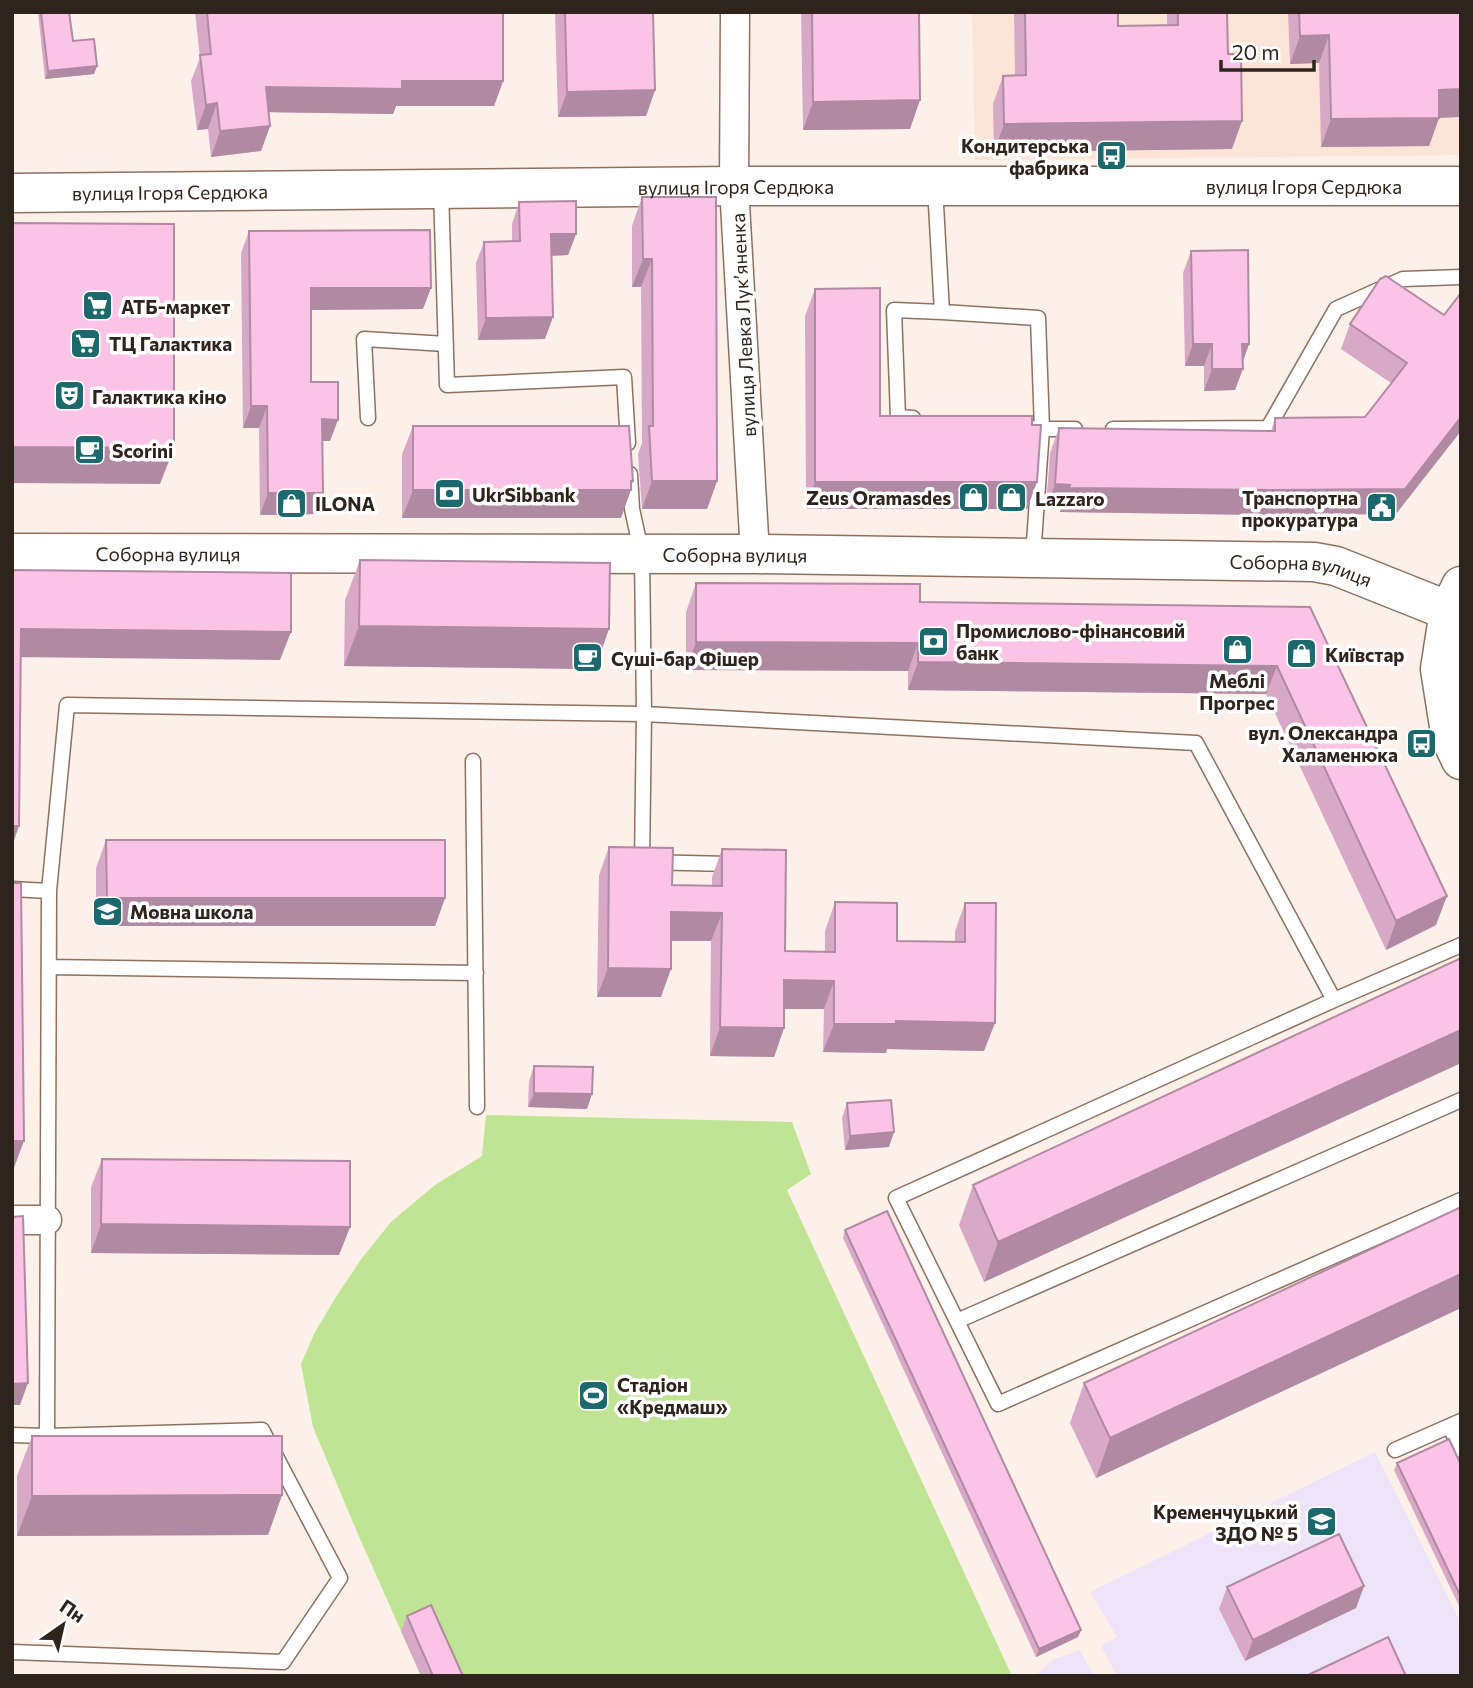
<svg xmlns="http://www.w3.org/2000/svg" width="1473" height="1688" font-family="Commissioner,sans-serif">
<style>
.built{fill:#fce5d6}
.education{fill:#eee4f9}
.green{fill:#bfe493}
.lines{fill:none;stroke-linecap:round;stroke-linejoin:round}
.lane-casing{stroke:#8d715f;stroke-width:17}
.street-casing{stroke:#8d715f;stroke-width:31}
.secondary-casing{stroke:#8d715f;stroke-width:41}
.highway-casing{stroke:#8d715f;stroke-width:41}
.lane{stroke:#fff;stroke-width:14}
.street{stroke:#fff;stroke-width:28}
.secondary{stroke:#fff;stroke-width:38}
.highway{stroke:#fff;stroke-width:38}
.wall{fill:#d8a9c7}
.shaded-wall{fill:#b089a2}
.building{fill:#fbc4e7;stroke:#b089a2;stroke-width:2}
.labels{text-anchor:middle;dominant-baseline:central;stroke-width:7;stroke-linejoin:round;paint-order:stroke}
.poi-label{font-size:19px;font-weight:bold;fill:#2f241c;stroke:#fff;text-anchor:start}
.street-label{font-size:19px;fill:#2f241c;stroke:#fff}
</style>
<rect width="100%" height="100%" fill="#fdf0e8"/>
<path class="built" d="M 972,12 L 1461,12 L 1461,155 L 975,160 Z"/>
<path class="education" d="M 1375,1452 L 1461,1623 L 1461,1676 L 1114,1676 L 1116,1674 L 1101,1646 L 1117,1637 L 1090,1592 Z
M 1080,1650 L 1094,1676 L 1035,1676 L 1052,1660 Z"/>
<path class="green" d="M 486,1115 L 792,1122 L 811,1174 L 787,1190 L 1012,1676 L 421,1676 L 357,1532 L 313,1427 L 301,1364 L 315,1332 L 336,1297 L 362,1258 L 391,1222 L 435,1185 L 482,1156 Z"/>
<g class="lines">
<defs>
<path id="lane" d="M 441,190 L 447,385 L 624,377 L 628,443
M 942,312 L 1038,318 L 1042,429 L 1021,427
M 368,418 L 364,339 L 446,344
M 913,418 L 898,417 L 894,310 L 942,312 L 935,187
M 1113,429 L 1268,428 L 1336,309 L 1403,279 L 1461,277
M 630,474 L 632,509 L 642,555 L 644,714 L 1196,743 L 1334,1000 L 896,1198 L 998,1404 L 1461,1200
M 1033,557 L 1042,429 L 1075,429
M 473,761 L 477,1107
M 12,889 L 49,891 L 67,705 L 644,714 L 642,862 L 730,864
M 49,967 L 476,973
M 1334,1000 L 1461,945
M 957,1321 L 1461,1100
M 1450,1427 L 1461,1450
M 12,1435 L 47,1436 L 49,891
M 1395,1450 L 1461,1421
M 12,1652 L 283,1662 L 340,1578 L 262,1430 L 47,1436"/>
<path id="street" d="M 735,12 L 734,186 L 755,554
M 12,1220 L 47,1220"/>
<g id="secondary">
<path id="s1" d="M 12,193 L 734,186 L 1461,186"/>
<path id="s2" d="M 12,553 L 755,554 L 1314,562 L 1336,566 L 1449,611"/>
</g>
<path id="highway" d="M 1461,586 L 1449,611 L 1440,669 L 1451,739 L 1461,760"/>
</defs>
<use href="#lane" class="lane-casing"/>
<use href="#street" class="street-casing"/>
<use href="#secondary" class="secondary-casing"/>
<use href="#highway" class="highway-casing"/>
<use href="#lane" class="lane"/>
<use href="#street" class="street"/>
<use href="#secondary" class="secondary"/>
<use href="#highway" class="highway"/>
</g>
<path class="wall" d="M 38,12 L 69,12 L 73,41 L 97,66 L 94,74 L 45,79 Z
M 195,12 L 503,12 L 503,81 L 494,106 L 396,106 L 393,114 L 269,112 L 270,126 L 261,151 L 211,157 L 208,129 L 197,130 L 191,81 L 200,58 Z
M 555,12 L 594,12 L 655,90 L 646,116 L 558,117 Z
M 801,12 L 919,12 L 910,129 L 803,130 Z
M 1014,12 L 1118,12 L 1118,26 L 1167,25 L 1167,12 L 1227,12 L 1232,149 L 994,152 L 993,104 L 1003,76 L 1015,76 Z
M 1288,12 L 1461,12 L 1459,117 L 1439,118 L 1429,146 L 1321,147 L 1319,63 L 1290,64 Z
M 642,197 L 717,481 L 707,509 L 642,509 L 638,454 L 642,443 L 641,287 L 632,287 L 632,226 Z
M 519,202 L 576,234 L 568,255 L 552,256 L 545,339 L 478,340 L 476,263 L 484,242 L 512,241 L 512,224 Z
M 249,231 L 423,309 L 311,310 L 311,382 L 330,441 L 323,441 L 323,493 L 315,514 L 260,515 L 259,428 L 243,428 L 241,253 Z
M 1191,251 L 1249,344 L 1243,361 L 1235,390 L 1204,391 L 1204,366 L 1185,366 L 1183,273 Z
M 815,289 L 880,416 L 1032,425 L 1037,482 L 1027,509 L 806,509 L 805,316 Z
M 1444,315 L 1396,514 L 1265,515 L 1060,512 L 1061,509 L 1046,509 L 1050,453 L 1059,428 L 1271,431 L 1275,418 L 1365,417 L 1391,383 L 1341,349 L 1350,324 Z
M 413,426 L 633,481 L 621,518 L 402,518 L 402,454 Z
M 360,560 L 595,669 L 344,666 L 345,600 Z
M 696,583 L 920,602 L 1310,607 L 1436,925 L 1386,950 L 1266,694 L 908,690 L 908,671 L 686,670 L 686,612 Z
M 106,840 L 445,898 L 435,926 L 96,926 L 96,868 Z
M 609,847 L 672,885 L 712,886 L 712,877 L 722,849 L 785,951 L 825,951 L 825,931 L 835,902 L 897,941 L 955,942 L 955,931 L 965,903 L 984,1051 L 887,1049 L 886,1053 L 823,1052 L 824,1009 L 784,1009 L 784,1028 L 774,1057 L 710,1056 L 711,941 L 671,941 L 661,997 L 597,997 L 599,875 Z
M 1461,958 L 1461,1063 L 984,1282 L 959,1225 L 973,1185 Z
M 534,1066 L 587,1109 L 528,1107 L 529,1081 Z
M 847,1103 L 889,1147 L 845,1150 L 842,1118 Z
M 102,1159 L 350,1227 L 339,1255 L 91,1253 L 91,1187 Z
M 1461,1207 L 1461,1308 L 1096,1478 L 1070,1423 L 1084,1383 Z
M 845,1230 L 1081,1630 L 1078,1637 L 1036,1657 L 843,1238 Z
M 32,1436 L 282,1495 L 268,1535 L 17,1536 L 17,1476 Z
M 1397,1463 L 1461,1465 L 1461,1610 L 1394,1470 Z
M 1364,1586 L 1356,1608 L 1245,1661 L 1219,1609 L 1227,1587 Z
M 407,1616 L 463,1676 L 421,1676 L 401,1631 Z"/>
<path class="shaded-wall" d="M 1329,35 L 1319,63 L 1290,64 L 1300,36 Z
M 97,66 L 94,74 L 45,79 L 48,71 Z
M 402,81 L 503,81 L 494,106 L 396,106 L 393,114 L 257,112 L 266,87 Z
M 1461,89 L 1461,114 L 1459,117 L 1433,118 L 1439,118 L 1429,146 L 1321,147 L 1331,119 L 1439,90 Z
M 655,90 L 646,116 L 558,117 L 567,92 Z
M 920,100 L 910,129 L 803,130 L 813,102 Z
M 217,103 L 208,129 L 197,130 L 206,105 Z
M 1242,121 L 1232,149 L 994,152 L 1004,124 Z
M 270,126 L 261,151 L 211,157 L 220,131 Z
M 551,234 L 576,234 L 568,255 L 543,256 Z
M 643,259 L 652,259 L 641,287 L 632,287 Z
M 311,288 L 431,288 L 423,309 L 303,310 Z
M 553,317 L 545,339 L 478,340 L 486,318 Z
M 1193,344 L 1212,344 L 1204,366 L 1185,366 Z
M 1242,344 L 1249,344 L 1241,366 Z
M 1212,369 L 1243,369 L 1235,390 L 1204,391 Z
M 251,406 L 267,406 L 259,428 L 243,428 Z
M 1461,417 L 1461,431 L 1396,514 L 1265,515 L 1060,512 L 1069,488 Z
M 322,419 L 338,420 L 330,441 L 314,441 Z
M 12,447 L 174,448 L 160,484 L 12,483 Z
M 633,481 L 630,490 L 631,490 L 621,518 L 402,518 L 413,490 Z
M 652,481 L 717,481 L 707,509 L 642,509 Z
M 815,482 L 1037,482 L 1027,509 L 806,509 Z
M 1055,484 L 1070,485 L 1061,509 L 1046,509 Z
M 268,493 L 323,493 L 315,514 L 260,515 Z
M 359,626 L 609,629 L 595,669 L 344,666 Z
M 21,629 L 291,632 L 280,660 L 12,657 Z
M 696,642 L 918,643 L 908,671 L 686,670 Z
M 918,662 L 1277,666 L 1266,694 L 908,690 Z
M 12,826 L 19,826 L 12,846 Z
M 1447,896 L 1436,925 L 1386,950 L 1396,921 Z
M 107,898 L 445,898 L 435,926 L 96,926 Z
M 671,912 L 722,913 L 711,941 L 661,941 Z
M 608,968 L 671,969 L 661,997 L 597,997 Z
M 784,980 L 834,981 L 824,1009 L 774,1009 Z
M 896,1021 L 995,1023 L 984,1051 L 887,1049 L 886,1053 L 823,1052 L 834,1024 Z
M 720,1027 L 784,1028 L 774,1057 L 710,1056 Z
M 1461,1030 L 1461,1063 L 984,1282 L 998,1242 Z
M 534,1093 L 592,1094 L 587,1109 L 528,1107 Z
M 894,1132 L 889,1147 L 845,1150 L 850,1136 Z
M 12,1141 L 24,1141 L 12,1173 Z
M 101,1224 L 350,1227 L 339,1255 L 91,1253 Z
M 1461,1274 L 1461,1308 L 1096,1478 L 1110,1438 Z
M 28,1383 L 20,1405 L 12,1405 L 12,1384 Z
M 282,1495 L 268,1535 L 17,1536 L 32,1496 Z
M 1364,1586 L 1356,1608 L 1245,1661 L 1253,1640 Z
M 1081,1630 L 1078,1637 L 1036,1657 L 1039,1649 Z"/>
<path class="building" d="M 41,12 L 69,12 L 73,41 L 94,39 L 97,66 L 48,71 Z
M 207,12 L 503,12 L 503,81 L 402,81 L 402,89 L 266,87 L 270,126 L 220,131 L 217,103 L 206,105 L 200,55 L 211,54 Z
M 565,12 L 594,12 L 594,13 L 653,12 L 655,90 L 567,92 Z
M 812,12 L 919,12 L 920,100 L 813,102 Z
M 1025,12 L 1118,12 L 1118,26 L 1178,25 L 1178,12 L 1227,12 L 1228,54 L 1241,54 L 1242,121 L 1004,124 L 1003,76 L 1026,75 Z
M 1299,12 L 1461,12 L 1461,89 L 1439,90 L 1439,118 L 1331,119 L 1329,35 L 1300,36 Z
M 642,197 L 716,197 L 717,481 L 652,481 L 649,426 L 653,426 L 652,259 L 643,259 Z
M 576,201 L 576,234 L 551,234 L 553,317 L 486,318 L 484,242 L 520,241 L 519,202 Z
M 12,223 L 174,224 L 174,448 L 12,447 Z
M 430,230 L 431,288 L 311,288 L 311,382 L 338,382 L 338,420 L 322,419 L 323,493 L 268,493 L 267,406 L 251,406 L 249,231 Z
M 1248,250 L 1249,344 L 1242,344 L 1243,369 L 1212,369 L 1212,344 L 1193,344 L 1191,251 Z
M 1386,276 L 1444,315 L 1461,293 L 1461,417 L 1405,489 L 1274,490 L 1069,488 L 1070,485 L 1055,484 L 1059,428 L 1275,431 L 1275,418 L 1365,417 L 1407,363 L 1350,324 L 1380,279 Z
M 880,288 L 880,416 L 1032,416 L 1032,425 L 1041,425 L 1037,482 L 815,482 L 815,289 Z
M 413,426 L 629,426 L 633,481 L 631,481 L 631,490 L 413,490 Z
M 360,560 L 610,563 L 609,629 L 359,626 Z
M 12,570 L 291,573 L 291,632 L 21,629 L 19,826 L 12,826 Z
M 696,583 L 920,584 L 920,602 L 1310,607 L 1447,896 L 1396,921 L 1277,666 L 918,662 L 918,643 L 696,642 Z
M 106,840 L 445,840 L 445,898 L 107,898 Z
M 609,847 L 673,848 L 672,885 L 722,886 L 722,849 L 786,850 L 785,951 L 835,952 L 835,902 L 897,903 L 897,941 L 965,942 L 965,903 L 996,903 L 995,1023 L 896,1021 L 896,1024 L 834,1024 L 834,981 L 784,980 L 784,1028 L 720,1027 L 722,913 L 671,912 L 671,969 L 608,968 Z
M 12,883 L 21,883 L 24,1141 L 12,1141 Z
M 1461,958 L 1461,1030 L 998,1242 L 973,1185 Z
M 534,1066 L 593,1067 L 592,1094 L 534,1093 Z
M 891,1100 L 894,1132 L 850,1136 L 847,1103 Z
M 102,1159 L 350,1161 L 350,1227 L 101,1224 Z
M 1461,1207 L 1461,1274 L 1110,1438 L 1084,1383 Z
M 887,1211 L 1081,1630 L 1039,1649 L 845,1230 Z
M 23,1216 L 28,1383 L 12,1384 L 12,1217 Z
M 32,1436 L 282,1436 L 282,1495 L 32,1496 Z
M 1449,1439 L 1461,1465 L 1461,1597 L 1397,1463 Z
M 1339,1534 L 1364,1586 L 1253,1640 L 1227,1587 Z
M 431,1605 L 463,1676 L 433,1676 L 407,1616 Z
M 1388,1637 L 1406,1676 L 1306,1676 Z"/>
<defs>
<symbol id="bus-square" viewBox="-11 -11 22 22"><rect x="-9" y="-9" width="18" height="18" rx="4" fill="#1b696c" stroke="#fff"/><path d="M-5-6H5V4H4V6H2V4H-2V6H-4V4H-5ZM-3.5-4V0h7V-4ZM-3.5 1.2v1.5H-2V1.2ZM2 1.2v1.5H3.5V1.2Z" fill="#fff"/></symbol>
<symbol id="supermarket-square" viewBox="-11 -11 22 22"><rect x="-9" y="-9" width="18" height="18" rx="4" fill="#1b696c" stroke="#fff"/><path d="M-6-5.5h2.5l.6 2H6L4.5 2H-2.5L-4.4-4H-6ZM-1.5 3.2a1.3 1.3 0 1 0 .1 0ZM3 3.2a1.3 1.3 0 1 0 .1 0Z" fill="#fff"/></symbol>
<symbol id="theatre-square" viewBox="-11 -11 22 22"><rect x="-9" y="-9" width="18" height="18" rx="4" fill="#1b696c" stroke="#fff"/><path d="M-5-5.5Q0-4 5-5.5V0Q5 5 0 6Q-5 5-5 0ZM-3.3-2.5H-1v1.5H-3.3ZM1-2.5H3.3v1.5H1ZM-2.8 1Q0 5.5 2.8 1Z" fill="#fff"/></symbol>
<symbol id="cafe-square" viewBox="-11 -11 22 22"><rect x="-9" y="-9" width="18" height="18" rx="4" fill="#1b696c" stroke="#fff"/><path d="M-5.5-4.5H6V0H3Q3 3.5 0 3.5H-2.5Q-5.5 3.5-5.5 0ZM3-3.2v2h1.7v-2ZM-6 4.5H4V6H-6Z" fill="#fff"/></symbol>
<symbol id="bank-square" viewBox="-11 -11 22 22"><rect x="-9" y="-9" width="18" height="18" rx="4" fill="#1b696c" stroke="#fff"/><path d="M-6-4H6V4H-6ZM0-2.3a2.3 2.3 0 1 0 0 4.6a2.3 2.3 0 1 0 0-4.6Z" fill="#fff"/></symbol>
<symbol id="shop-square" viewBox="-11 -11 22 22"><rect x="-9" y="-9" width="18" height="18" rx="4" fill="#1b696c" stroke="#fff"/><path d="M-5-2.5h2.3a2.7 3.5 0 0 1 5.4 0H5L5.5 6h-11ZM-1.5-2.5h3a1.5 2.3 0 0 0-3 0Z" fill="#fff"/></symbol>
<symbol id="civic-square" viewBox="-11 -11 22 22"><rect x="-9" y="-9" width="18" height="18" rx="4" fill="#1b696c" stroke="#fff"/><path d="M-.6-6.5H3V-4.5H.6V-3L4-1V1h2V6H-6V1h2V-1L-.6-3ZM-1.2 2.5V6h2.4V2.5Z" fill="#fff"/></symbol>
<symbol id="school-square" viewBox="-11 -11 22 22"><rect x="-9" y="-9" width="18" height="18" rx="4" fill="#1b696c" stroke="#fff"/><path d="M0-5L7-2L0 1L-7-2ZM-4 1L0 2.5L4 1V4Q0 6-4 4Z" fill="#fff"/></symbol>
<symbol id="stadium-square" viewBox="-11 -11 22 22"><rect x="-9" y="-9" width="18" height="18" rx="4" fill="#1b696c" stroke="#fff"/><path d="M0-5a6.5 5 0 1 0 0 10a6.5 5 0 1 0 0-10ZM-3.5-1.8h7v3.6h-7Z" fill="#fff"/></symbol>
</defs>
<g fill-rule="evenodd">
<use href="#bus-square" x="1094" y="138" width="35" height="35"/>
<use href="#supermarket-square" x="80" y="288" width="35" height="35"/>
<use href="#supermarket-square" x="68" y="326" width="35" height="35"/>
<use href="#theatre-square" x="52" y="378" width="35" height="35"/>
<use href="#cafe-square" x="72" y="432" width="35" height="35"/>
<use href="#bank-square" x="432" y="476" width="35" height="35"/>
<use href="#shop-square" x="956" y="480" width="35" height="35"/>
<use href="#shop-square" x="994" y="480" width="35" height="35"/>
<use href="#shop-square" x="274" y="486" width="35" height="35"/>
<use href="#civic-square" x="1364" y="490" width="35" height="35"/>
<use href="#bank-square" x="916" y="624" width="35" height="35"/>
<use href="#shop-square" x="1220" y="632" width="35" height="35"/>
<use href="#shop-square" x="1284" y="636" width="35" height="35"/>
<use href="#cafe-square" x="570" y="640" width="35" height="35"/>
<use href="#bus-square" x="1404" y="726" width="35" height="35"/>
<use href="#school-square" x="90" y="894" width="35" height="35"/>
<use href="#stadium-square" x="576" y="1378" width="35" height="35"/>
<use href="#school-square" x="1304" y="1504" width="35" height="35"/>
</g>
<g class="labels">
<g class="poi-label">
<text x="1089" y="145" text-anchor="end">Кондитерська<tspan x="1089" dy="22">фабрика</tspan></text>
<text x="121" y="306">АТБ-маркет</text>
<text x="109" y="343">ТЦ Галактика</text>
<text x="92" y="396">Галактика кіно</text>
<text x="112" y="450">Scorini</text>
<text x="472" y="494">UkrSibbank</text>
<text x="951" y="497" text-anchor="end">Zeus Oramasdes</text>
<text x="1358" y="497" text-anchor="end">Транспортна<tspan x="1358" dy="22">прокуратура</tspan></text>
<text x="1035" y="498">Lazzaro</text>
<text x="315" y="503">ILONA</text>
<text x="956" y="630">Промислово-фінансовий<tspan x="956" dy="22">банк</tspan></text>
<text x="1325" y="654">Київстар</text>
<text x="611" y="658">Суші-бар Фішер</text>
<text x="1237" y="680" text-anchor="middle">Меблі<tspan x="1237" dy="22">Прогрес</tspan></text>
<text x="1398" y="732" text-anchor="end">вул. Олександра<tspan x="1398" dy="22">Халаменюка</tspan></text>
<text x="130" y="911">Мовна школа</text>
<text x="617" y="1384">Стадіон<tspan x="617" dy="22">«Кредмаш»</tspan></text>
<text x="1298" y="1511" text-anchor="end">Кременчуцький<tspan x="1298" dy="22">ЗДО № 5</tspan></text>
</g>
<g class="street-label">
<text stroke="none"><textPath href="#s1" startOffset="724">вулиця Ігоря Сердюка</textPath></text>
<text stroke="none"><textPath href="#s1" startOffset="1292">вулиця Ігоря Сердюка</textPath></text>
<text stroke="none"><textPath href="#s1" startOffset="158">вулиця Ігоря Сердюка</textPath></text>
<text transform="translate(743 325) rotate(-93)">вулиця Левка Лукʼяненка</text>
<text stroke="none"><textPath href="#s2" startOffset="156">Соборна вулиця</textPath></text>
<text stroke="none"><textPath href="#s2" startOffset="723">Соборна вулиця</textPath></text>
<text stroke="none"><textPath href="#s2" startOffset="1290">Соборна вулиця</textPath></text>
</g>
</g>
<rect width="1473" height="1688" fill="none" stroke="#2f241c" stroke-width="28"/>
<g transform="translate(63 1625) rotate(34)" stroke="#ffffff" stroke-width="5" paint-order="stroke">
<path d="M0-5L12 26L0 18L-12 26Z" fill="#2f241c"/>
<text y="-10" font-size="19" font-weight="bold" text-anchor="middle" fill="#2f241c">Пн</text>
</g>
<path d="M1221 60v10h93v-10" fill="none" stroke="#2f241c" stroke-width="3.5"/>
<text x="1232" y="60" font-size="21" fill="#2f241c" stroke="#ffffff" stroke-width="5" paint-order="stroke">20 m</text>
</svg>
